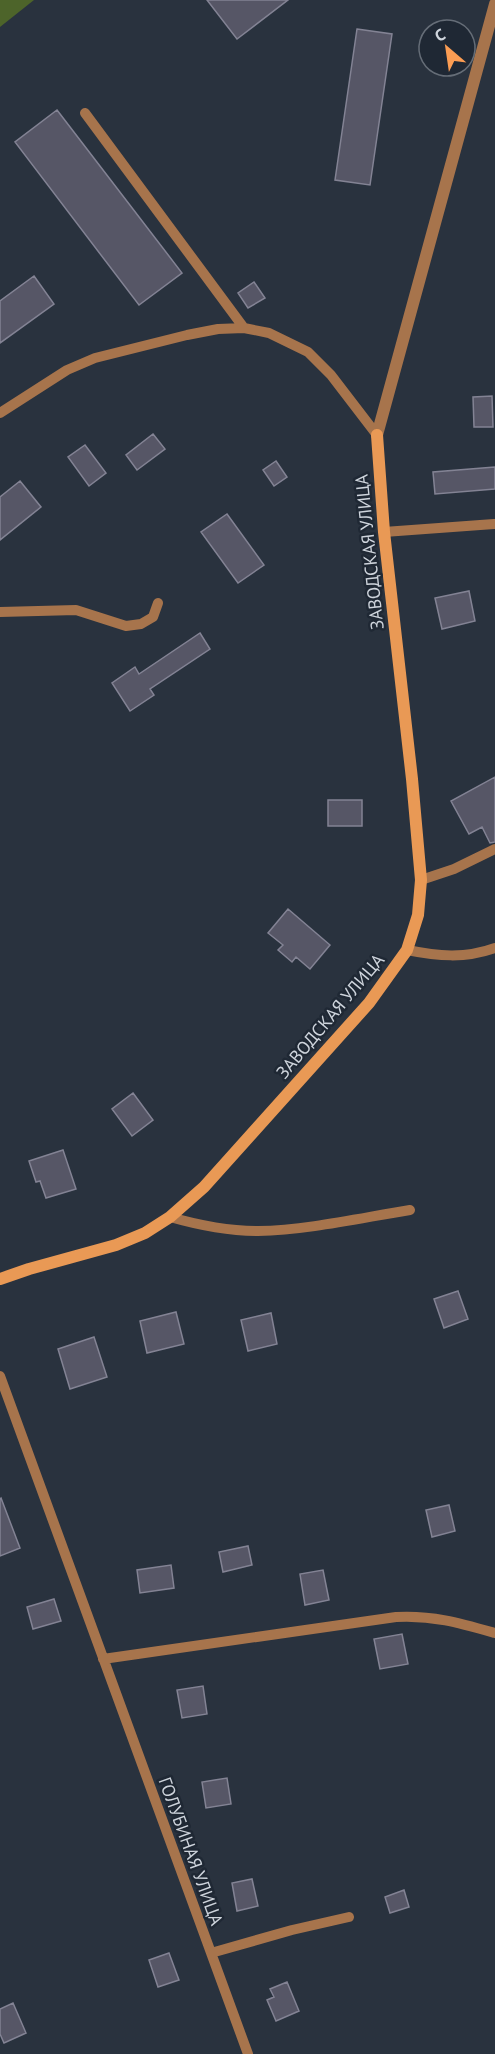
<svg xmlns="http://www.w3.org/2000/svg" width="495" height="2054" font-family="'PT Sans',sans-serif">
<style>
.green{fill:#4d642a}
.building{fill:#565666;stroke:#838394;stroke-width:1.5}
.lines{fill:none;stroke-linecap:round;stroke-linejoin:round}
.lane{stroke:#a7744c;stroke-width:10}
.street{stroke:#a7744c;stroke-width:12}
.secondary{stroke:#e99955;stroke-width:12}
.labels{text-anchor:middle;dominant-baseline:central;stroke-width:5;stroke-linejoin:round;paint-order:stroke}
.street-label{font-size:18px;fill:#ced4dc;stroke:#1f2834}
</style>
<rect width="100%" height="100%" fill="#29323e"/>
<path class="green" d="M 0,0 L 34,0 L 0,27 Z"/>
<path class="building" d="M 207,0 L 288,0 L 237,39 Z
M 357,29 L 392,34 L 370,185 L 335,180 Z
M 57,110 L 182,273 L 139,305 L 15,142 Z
M 34,276 L 54,304 L 0,343 L 0,301 Z
M 254,282 L 265,298 L 248,308 L 238,293 Z
M 492,396 L 493,427 L 474,427 L 473,397 Z
M 153,434 L 165,449 L 137,470 L 126,455 Z
M 85,445 L 106,473 L 89,486 L 68,457 Z
M 276,461 L 287,477 L 274,486 L 263,470 Z
M 495,467 L 495,489 L 435,494 L 433,472 Z
M 20,481 L 41,507 L 0,540 L 0,497 Z
M 227,514 L 264,565 L 238,583 L 201,532 Z
M 469,591 L 475,621 L 442,629 L 435,598 Z
M 200,633 L 210,649 L 150,689 L 154,695 L 130,711 L 112,683 L 135,667 L 139,674 Z
M 495,777 L 495,842 L 490,843 L 482,827 L 469,834 L 451,801 Z
M 328,800 L 362,800 L 362,826 L 328,826 Z
M 288,909 L 330,945 L 310,969 L 296,957 L 292,962 L 278,950 L 283,945 L 268,933 Z
M 133,1093 L 153,1120 L 132,1136 L 112,1109 Z
M 63,1150 L 76,1189 L 46,1198 L 40,1181 L 36,1182 L 29,1161 Z
M 458,1291 L 468,1319 L 444,1328 L 434,1299 Z
M 176,1312 L 184,1344 L 147,1353 L 140,1321 Z
M 271,1313 L 277,1344 L 248,1351 L 241,1320 Z
M 94,1337 L 107,1377 L 70,1389 L 58,1349 Z
M 1,1498 L 20,1548 L 0,1556 L 0,1499 Z
M 449,1505 L 455,1531 L 432,1537 L 426,1510 Z
M 248,1546 L 252,1565 L 223,1572 L 219,1552 Z
M 171,1565 L 174,1588 L 140,1593 L 137,1570 Z
M 323,1570 L 329,1600 L 305,1605 L 300,1574 Z
M 54,1599 L 61,1621 L 33,1629 L 27,1607 Z
M 402,1634 L 408,1664 L 380,1669 L 374,1639 Z
M 203,1686 L 207,1714 L 182,1718 L 177,1690 Z
M 227,1778 L 231,1804 L 206,1808 L 202,1782 Z
M 252,1879 L 258,1906 L 237,1911 L 232,1883 Z
M 404,1890 L 409,1907 L 390,1913 L 385,1897 Z
M 169,1953 L 179,1980 L 158,1987 L 149,1960 Z
M 287,1982 L 299,2011 L 276,2021 L 267,2000 L 274,1997 L 270,1989 Z
M 13,2003 L 26,2033 L 4,2043 L 0,2034 L 0,2009 Z"/>
<g class="lines">
<path class="lane" d="M 85,113 L 244,328
M 0,413 L 67,370 L 95,358 L 187,335 L 218,329 L 244,328 L 269,333 L 308,352 L 331,375 L 377,435
M 384,532 L 494,524
M 0,612 L 76,610 L 126,626 L 141,624 L 153,617 L 158,603
M 421,880 L 454,869 L 495,849
M 407,950 C 437,956 465,959 495,948
M 170,1217 C 198,1225 228,1231 258,1231 C 308,1230 360,1218 410,1210
M 0,1376 L 248,2054
M 103,1659 L 396,1617 C 433,1615 460,1623 495,1633
M 211,1953 L 292,1930 L 349,1917"/>
<path class="street" d="M 377,435 L 495,4"/>
<path class="secondary" d="M 0,1279 L 29,1269 L 116,1245 L 145,1233 L 170,1217 L 204,1187 L 369,1003 L 407,950 L 418,915 L 421,880 L 412,779 L 384,532 L 377,435"/>
</g>
<g class="labels">
<g class="street-label">
<text transform="translate(369 552) rotate(-96)">ЗАВОДСКАЯ УЛИЦА</text>
<text transform="translate(330 1016) rotate(-50)">ЗАВОДСКАЯ УЛИЦА</text>
<text transform="translate(191 1851) rotate(70)">ГОЛУБИНАЯ УЛИЦА</text>
</g>
</g>
<g transform="translate(447 48) rotate(331)"><circle r="28" fill="#1f2834" stroke="#656d77" stroke-width="1.5"/>
<path d="M0-4.5L10 22L0 15L-10 22Z" fill="#fc9d53"/>
<text y="-9" font-size="16" font-weight="bold" text-anchor="middle" fill="#ced4dc">С</text>
</g>
</svg>
